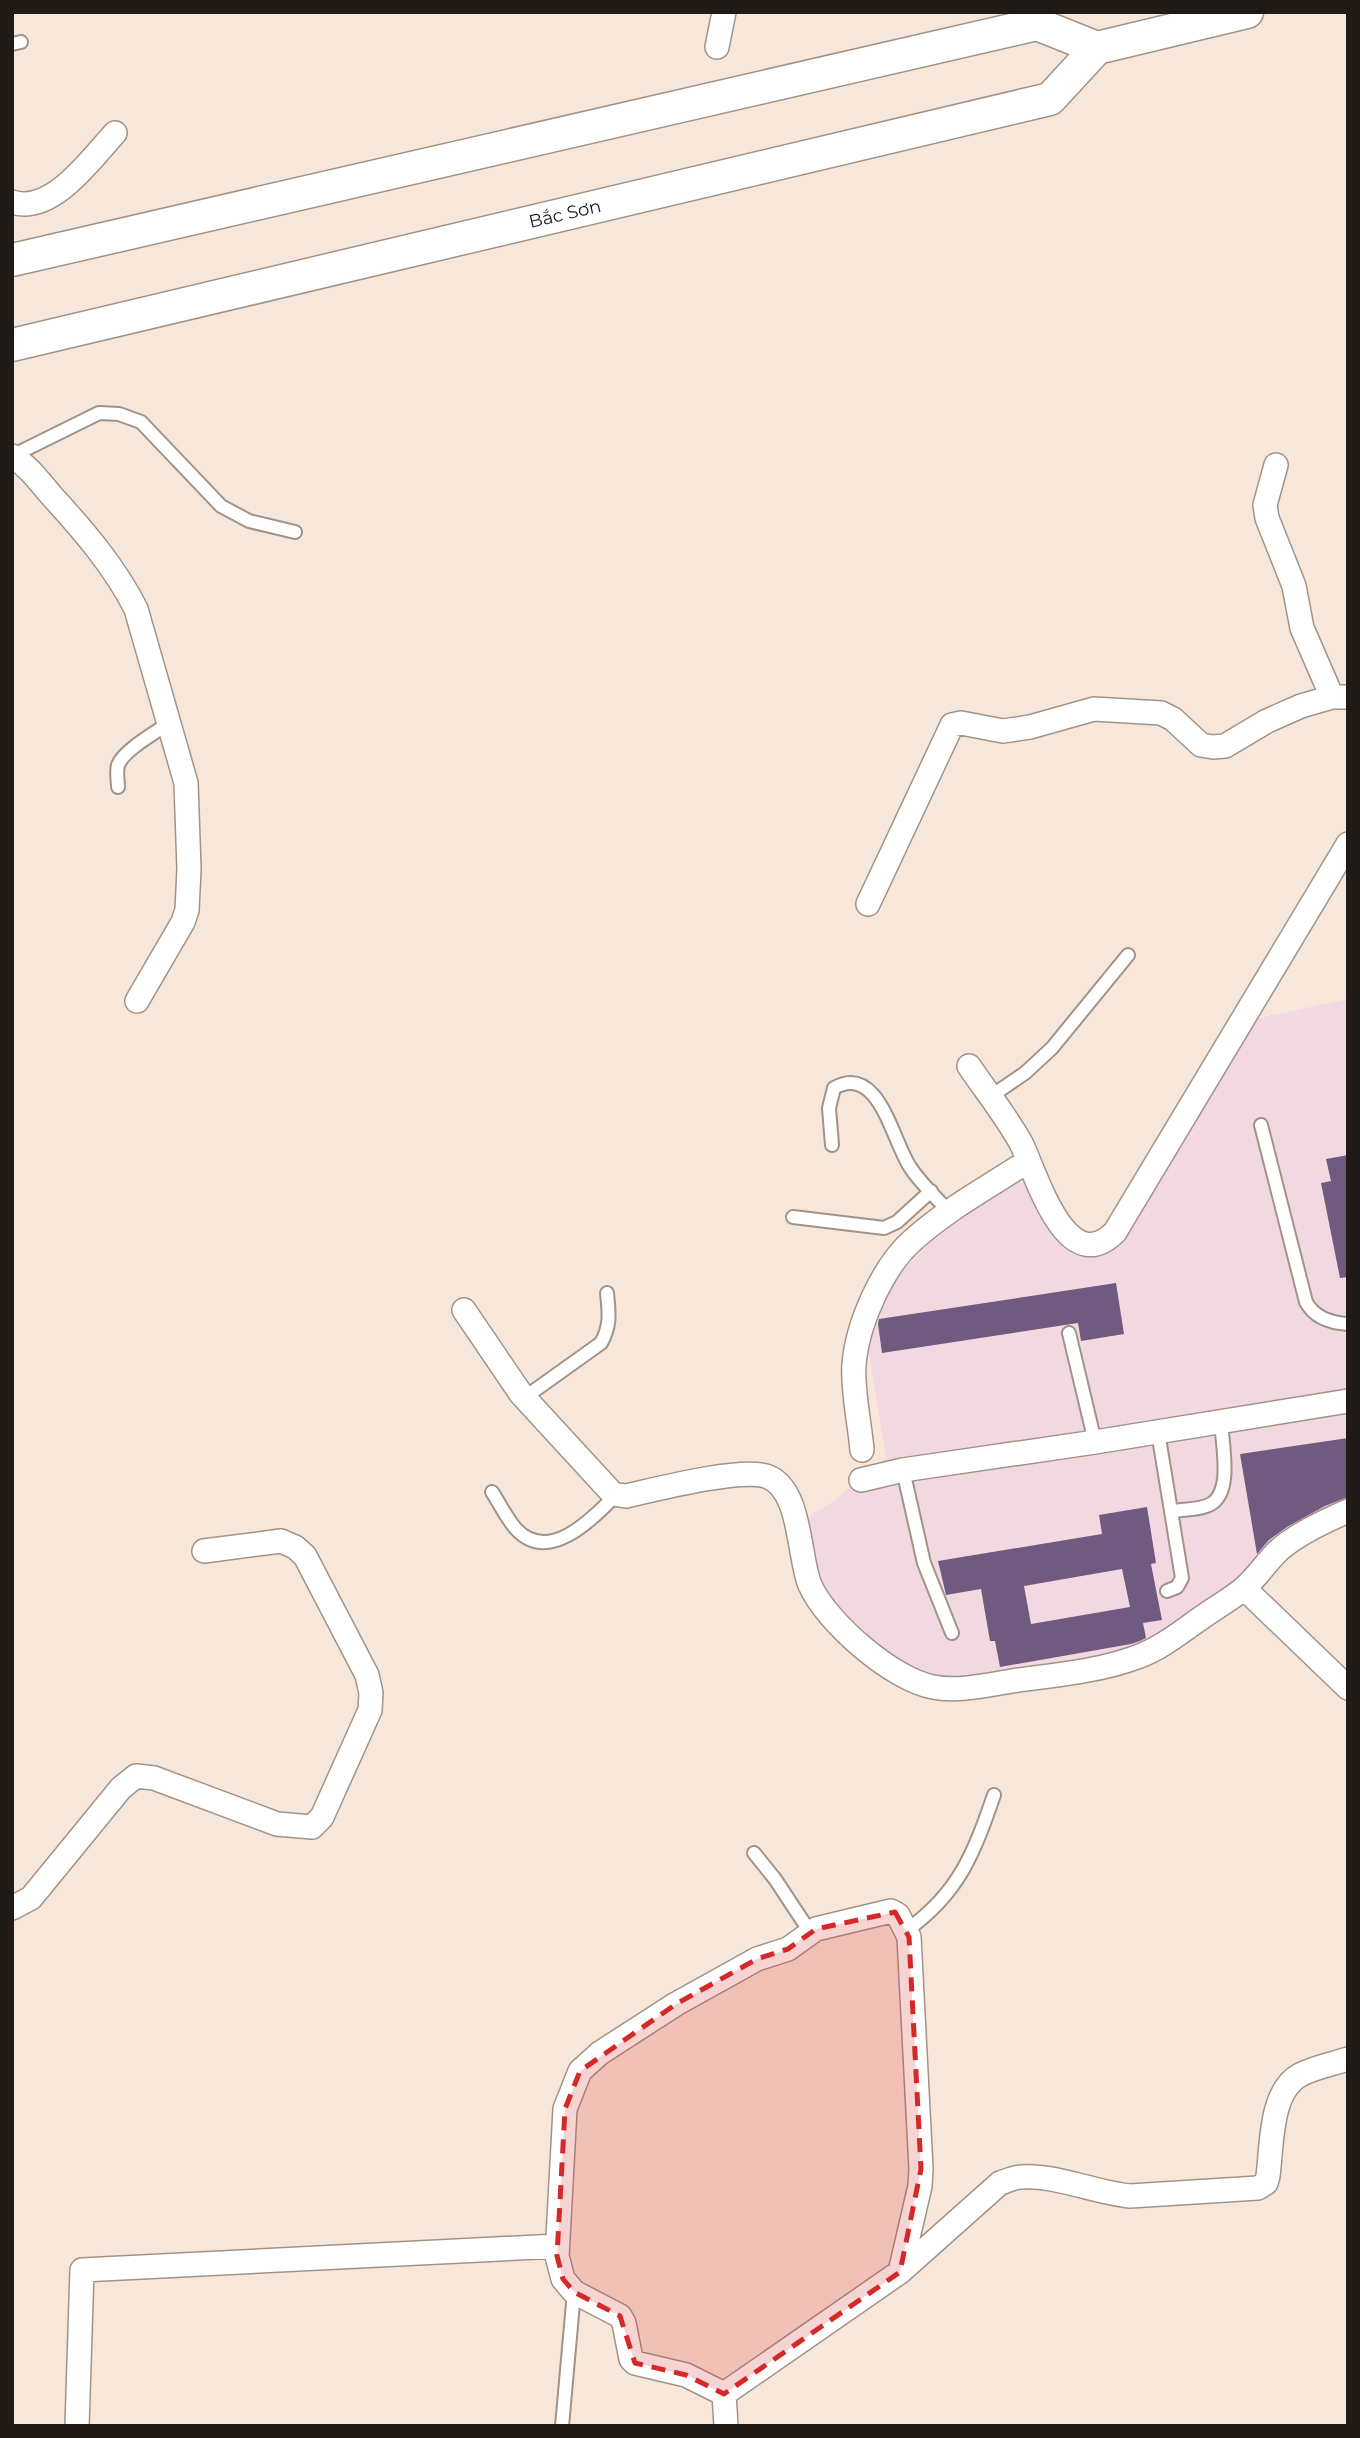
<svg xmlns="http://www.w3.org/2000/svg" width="1360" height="2438" font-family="Montserrat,sans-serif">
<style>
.education{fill:#f2d9e1}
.building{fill:#715a80;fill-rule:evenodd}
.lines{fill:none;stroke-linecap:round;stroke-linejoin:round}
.service-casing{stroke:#a29388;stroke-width:16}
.minor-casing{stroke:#a29388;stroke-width:26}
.secondary-casing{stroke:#a29388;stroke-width:35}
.service{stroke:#fff;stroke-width:12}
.minor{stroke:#fff;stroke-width:23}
.secondary{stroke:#fff;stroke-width:32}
.marked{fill:#d62828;fill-opacity:0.2;stroke:#d62828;stroke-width:5;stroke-dasharray:14 9;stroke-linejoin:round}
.labels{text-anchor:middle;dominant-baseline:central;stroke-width:7;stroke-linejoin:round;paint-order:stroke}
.street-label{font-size:18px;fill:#1f1a15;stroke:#fff}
</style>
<rect width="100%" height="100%" fill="#f7e7db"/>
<path class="education" d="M 1348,999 L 1348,1505 L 1236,1585 L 1125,1657 L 936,1683 L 875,1649 L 815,1583 L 808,1526 L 811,1514 L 830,1504 L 886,1458 L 868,1348 L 873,1318 L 895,1279 L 940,1232 L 1014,1182 L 1030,1184 L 1095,1255 L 1255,1019 Z"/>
<path class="building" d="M 1348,1155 L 1348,1277 L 1340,1278 L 1321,1183 L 1331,1181 L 1326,1159 Z
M 1116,1283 L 1124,1334 L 1081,1341 L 1078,1323 L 882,1353 L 878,1324 L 879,1319 Z
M 1348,1438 L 1348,1497 L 1325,1506 L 1287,1527 L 1269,1540 L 1257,1554 L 1240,1454 Z
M 1147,1507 L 1156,1563 L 1151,1564 L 1162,1620 L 1143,1623 L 1146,1638 L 1140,1641 L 1131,1644 L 1000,1667 L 995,1641 L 990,1641 L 981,1589 L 946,1595 L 938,1561 L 1102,1534 L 1099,1515 ZM 1122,1569 L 1130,1607 L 1031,1624 L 1024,1586 Z"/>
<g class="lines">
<defs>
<path id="service" d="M 12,44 L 21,42
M 12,456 L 99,413 L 119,414 L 141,422 L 221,506 L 249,521 L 295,532
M 118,787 C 118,780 116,772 118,765 C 124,750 155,733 169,723
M 990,1097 L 1025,1073 L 1052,1048 L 1128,955
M 1261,1125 L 1306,1302 C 1314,1317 1331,1323 1348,1324
M 832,1145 L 829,1108 L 834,1088 C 879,1063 892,1140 910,1167 C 921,1184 937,1198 950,1213
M 793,1217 L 884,1228 L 897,1222 L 931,1191
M 1069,1333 L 1095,1442
M 524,1398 L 601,1343 C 611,1325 609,1313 607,1293
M 1158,1432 L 1182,1578 L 1177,1587 L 1167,1591
M 903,1470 L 924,1563 L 952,1633
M 492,1492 C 500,1504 507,1519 516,1529 C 549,1565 593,1518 616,1495
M 1173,1511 C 1184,1509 1201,1510 1211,1504 C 1233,1491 1222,1444 1221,1421
M 754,1853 L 775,1879 L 810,1932
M 907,1930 C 959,1893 974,1853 994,1795
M 562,2426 L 574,2292"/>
<path id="minor" d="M 717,47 L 724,12
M 12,202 C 52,215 91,159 115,133
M 12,456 C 28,466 39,481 51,495 C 83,530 115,567 136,609 L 186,783 L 189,869 L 187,910 L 183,922 L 137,1001
M 1276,465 L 1265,505 L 1267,518 L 1294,586 L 1302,628 L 1332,697
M 868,904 L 952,725 L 961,723 L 1003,731 L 1030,727 L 1094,709 L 1161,713 L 1173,719 L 1201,745 L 1213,747 L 1225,746 L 1267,721 L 1301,706 L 1332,697 L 1348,697
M 969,1066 C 986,1091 1006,1116 1021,1143 C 1036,1173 1066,1281 1115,1232 L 1348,844
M 464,1310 L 521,1394 L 613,1494 L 626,1496 C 657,1489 739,1468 766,1476 C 802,1488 798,1557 810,1585 C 826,1622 893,1680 933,1687 C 958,1692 987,1685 1012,1681 C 1053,1675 1097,1672 1137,1657 C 1162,1648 1182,1631 1204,1616 C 1217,1607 1231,1599 1243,1589 C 1257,1578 1266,1562 1279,1550 C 1296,1535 1327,1520 1348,1511
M 862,1450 C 860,1425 852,1389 854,1365 C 857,1325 882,1267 913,1240 C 947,1209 990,1186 1028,1161
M 861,1480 L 903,1470 L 1095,1442 L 1348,1401
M 1244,1588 L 1348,1688
M 12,1908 L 31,1898 L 121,1788 L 136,1776 L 154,1778 L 277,1824 L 312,1827 L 322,1817 L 370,1710 L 371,1693 L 367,1675 L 305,1556 L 295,1547 L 281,1541 L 204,1551
M 724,2394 L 686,2375 L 635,2363 L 631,2359 L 624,2323 L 620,2316 L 574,2292 L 563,2279 L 557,2256 L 565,2109 L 580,2071 L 600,2053 L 676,2004 L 757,1959 L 788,1949 L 816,1929 L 891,1911 L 898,1915 L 909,1937 L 921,2169 L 920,2186 L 900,2272
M 77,2426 L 82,2270 L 557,2246
M 726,2426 L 724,2394 L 900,2272 L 1000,2183 C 1007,2181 1014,2177 1021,2177 C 1054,2174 1096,2193 1130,2196 L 1258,2188 L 1266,2183 L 1268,2176 C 1272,2145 1270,2091 1300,2075 C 1315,2067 1333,2064 1348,2059"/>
<path id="secondary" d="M 12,260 L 1037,24 L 1097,48
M 12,345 L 1050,99 L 1097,48 L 1247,12"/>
</defs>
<use href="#service" class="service-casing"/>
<use href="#minor" class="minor-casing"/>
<use href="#secondary" class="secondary-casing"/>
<use href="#service" class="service"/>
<use href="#minor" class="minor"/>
<use href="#secondary" class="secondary"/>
</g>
<path class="marked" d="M 895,1912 L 909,1937 L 921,2169 L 900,2272 L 724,2394 L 686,2375 L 635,2363 L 620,2316 L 574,2292 L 563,2279 L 557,2256 L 565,2109 L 580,2071 L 676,2004 L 757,1959 L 788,1949 L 816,1929 Z"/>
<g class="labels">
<g class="street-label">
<text transform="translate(565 214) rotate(-13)">Bắc Sơn</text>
</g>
</g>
<rect width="1360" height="2438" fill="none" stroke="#1f1a15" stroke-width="28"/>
</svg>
